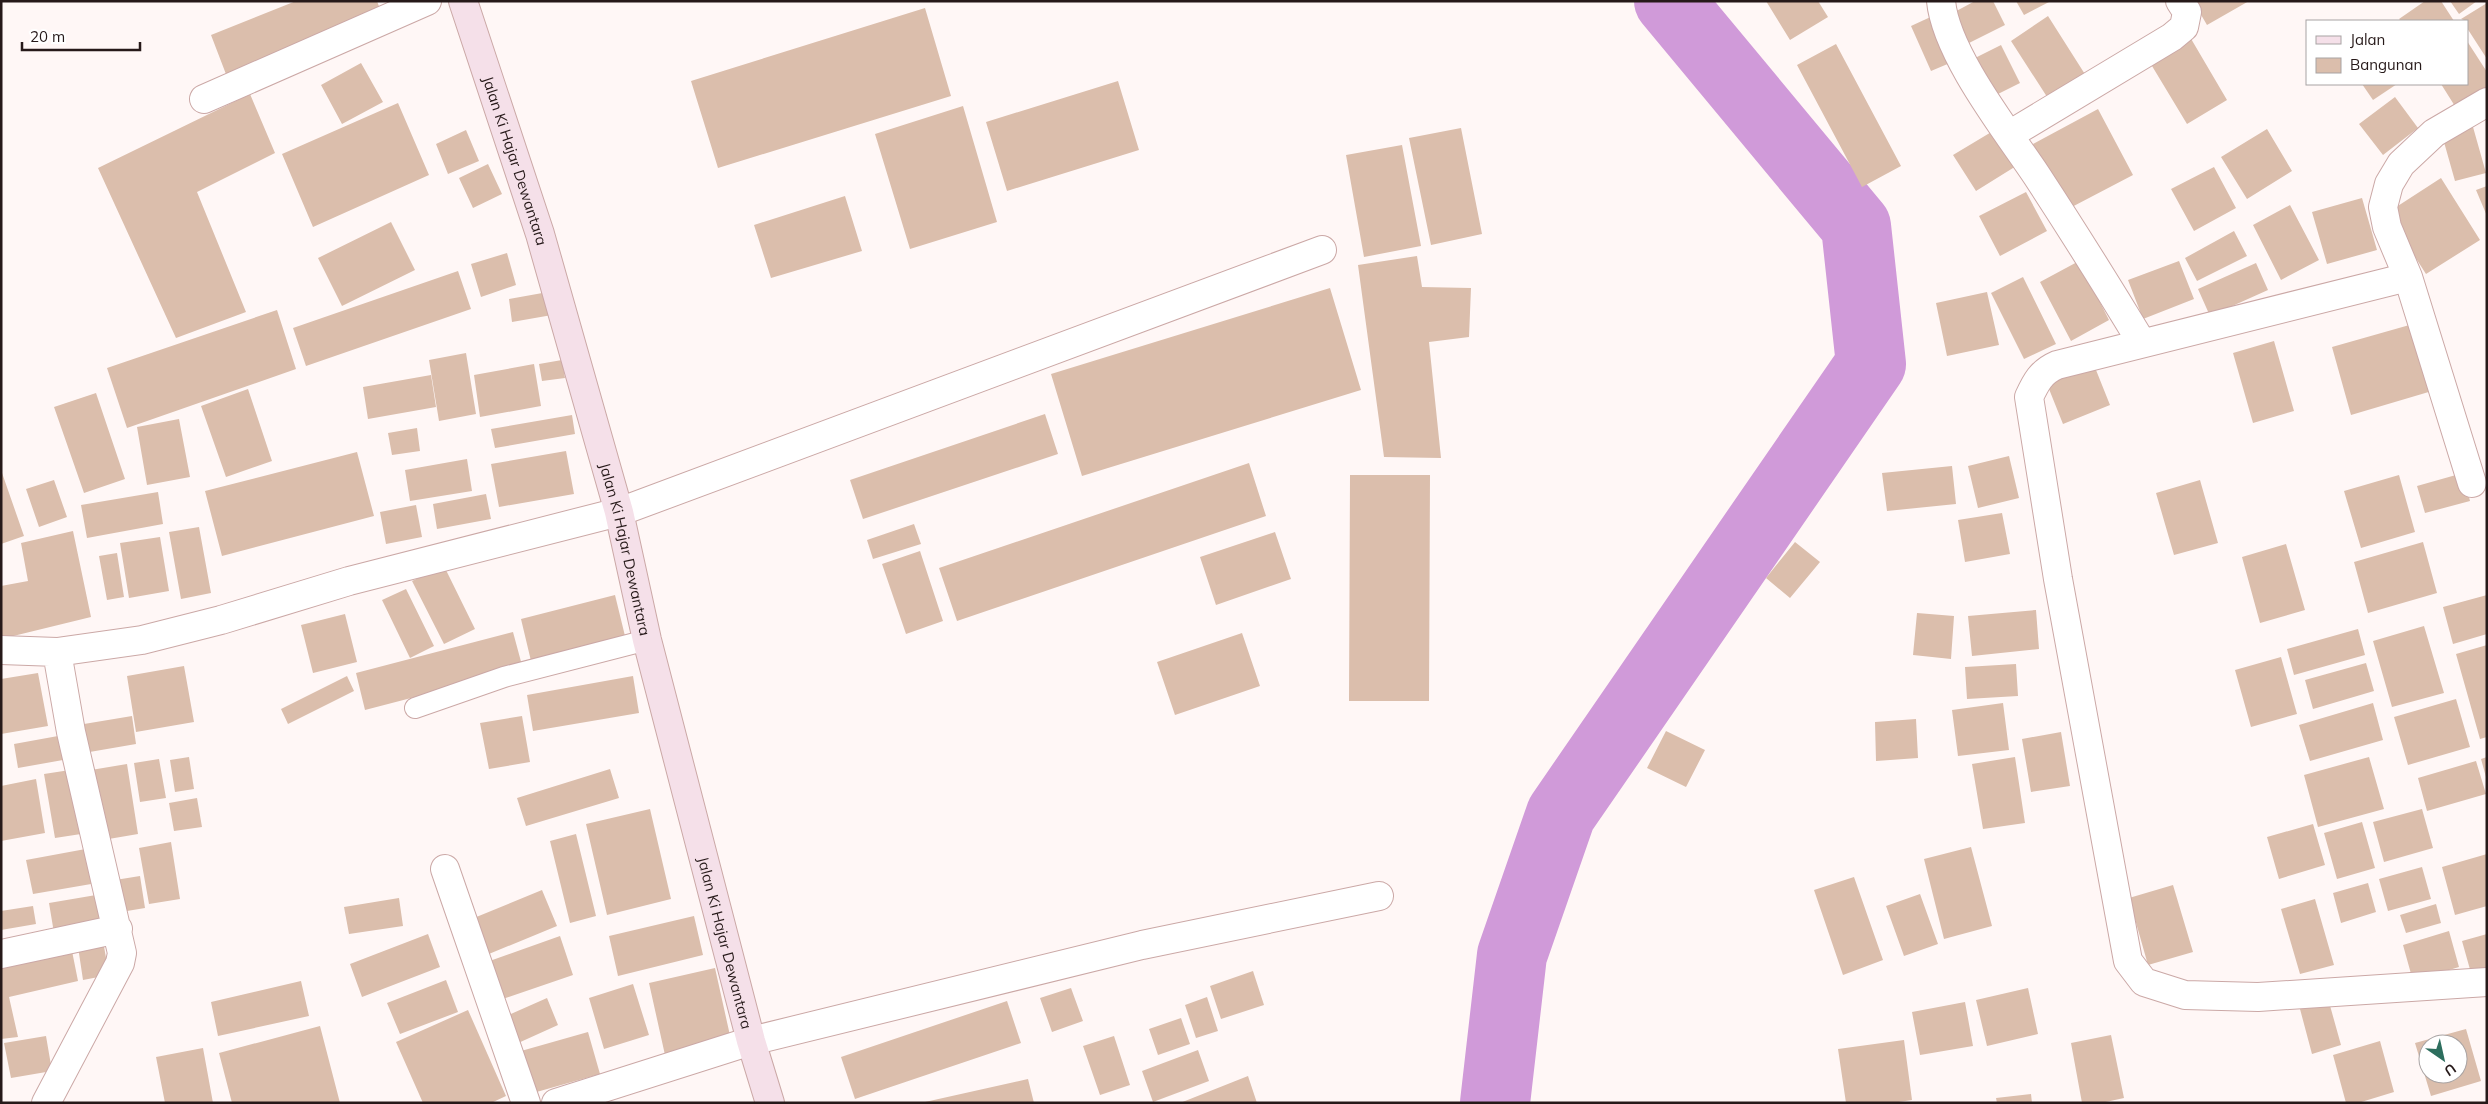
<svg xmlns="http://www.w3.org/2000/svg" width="2488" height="1104" font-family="Mulish,sans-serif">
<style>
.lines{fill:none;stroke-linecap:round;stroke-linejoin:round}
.river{stroke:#d09ad9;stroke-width:70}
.building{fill:#dbbeac;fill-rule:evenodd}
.service-casing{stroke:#cba8a6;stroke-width:22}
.minor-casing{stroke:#cba8a6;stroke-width:30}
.secondary-casing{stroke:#cba8a6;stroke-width:30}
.service{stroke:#fff;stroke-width:20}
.minor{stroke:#fff;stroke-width:28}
.secondary{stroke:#f5e0e9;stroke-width:28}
.labels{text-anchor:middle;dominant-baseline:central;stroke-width:5;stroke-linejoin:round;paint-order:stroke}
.street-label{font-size:15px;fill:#261919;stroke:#fff}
</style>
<rect width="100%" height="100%" fill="#fff7f6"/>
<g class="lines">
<path class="river" d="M 1495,1103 L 1512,955 L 1561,814 L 1871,364 L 1856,226 L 1669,1"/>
</g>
<path class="building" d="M 296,1 L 377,1 L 384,20 L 229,82 L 211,35 Z
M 1766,1 L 1818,1 L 1828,17 L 1790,40 Z
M 1975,1 L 1993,1 L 2005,25 L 1965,45 L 1949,15 Z
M 2016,1 L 2051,1 L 2024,15 Z
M 2193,1 L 2249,1 L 2207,25 Z
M 2425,1 L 2441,1 L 2454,21 L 2401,21 L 2399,19 Z
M 2450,1 L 2477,1 L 2459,14 Z
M 2487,3 L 2487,59 L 2467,28 L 2467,21 L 2461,19 Z
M 925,8 L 951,96 L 718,168 L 691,81 Z
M 1937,14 L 1957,60 L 1931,71 L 1911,26 Z
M 2048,16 L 2088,79 L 2051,103 L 2011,41 Z
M 2190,37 L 2227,100 L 2187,124 L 2149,61 Z
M 2467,41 L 2487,72 L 2487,93 L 2458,111 L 2441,84 L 2467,84 Z
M 1836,44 L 1901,166 L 1862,187 L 1797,65 Z
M 2001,45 L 2020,83 L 1992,97 L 1973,59 Z
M 361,63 L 383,102 L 342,124 L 321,85 Z
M 1118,81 L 1139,150 L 1007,191 L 986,122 Z
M 2362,84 L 2397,84 L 2373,100 Z
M 250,94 L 275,153 L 197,192 L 246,312 L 176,338 L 98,168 Z
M 2395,97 L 2418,128 L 2383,155 L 2359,124 Z
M 398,103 L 429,175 L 313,227 L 282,154 Z
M 963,106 L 997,222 L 910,249 L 875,134 Z
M 2098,109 L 2133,175 L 2068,209 L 2033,144 Z
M 2473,127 L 2486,173 L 2455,181 L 2442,135 Z
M 1461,128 L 1482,234 L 1431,245 L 1409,138 Z
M 1998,128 L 2021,163 L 1976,191 L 1953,155 Z
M 2267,129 L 2292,171 L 2247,199 L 2221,157 Z
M 466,130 L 479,161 L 448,174 L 436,144 Z
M 1402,145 L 1421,246 L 1364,257 L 1346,155 Z
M 488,164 L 502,194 L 473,208 L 459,178 Z
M 2214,167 L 2236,208 L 2194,231 L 2171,189 Z
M 2441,178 L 2480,240 L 2426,274 L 2387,213 Z
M 2487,186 L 2487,216 L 2476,190 Z
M 2026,192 L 2047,231 L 2000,256 L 1979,216 Z
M 845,196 L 862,251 L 771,278 L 754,225 Z
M 2362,198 L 2377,250 L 2327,264 L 2312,212 Z
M 2290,205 L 2319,260 L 2281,280 L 2253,225 Z
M 391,222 L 415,270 L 342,306 L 318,258 Z
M 2234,231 L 2247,256 L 2197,281 L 2185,258 Z
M 507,253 L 516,285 L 481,297 L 471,264 Z
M 1417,256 L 1422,287 L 1471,288 L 1469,337 L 1429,342 L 1441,458 L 1384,457 L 1358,265 Z
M 2079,261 L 2109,320 L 2071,341 L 2040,282 Z
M 2179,261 L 2194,299 L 2143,319 L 2128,280 Z
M 2256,263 L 2268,290 L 2210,316 L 2198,289 Z
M 458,271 L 471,309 L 306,366 L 293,328 Z
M 2023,277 L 2056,344 L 2024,359 L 1991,293 Z
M 1330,288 L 1361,390 L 1082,476 L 1051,374 Z
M 548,292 L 552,315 L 512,322 L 509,299 Z
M 1987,292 L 1999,345 L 1947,356 L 1936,303 Z
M 277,310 L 296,369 L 127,428 L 107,368 Z
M 2413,324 L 2432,391 L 2351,415 L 2332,347 Z
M 2274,341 L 2294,411 L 2253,423 L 2233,353 Z
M 466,353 L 476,414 L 439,421 L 429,360 Z
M 562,360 L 565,378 L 542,381 L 539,364 Z
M 534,364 L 541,406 L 480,417 L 474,375 Z
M 2094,365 L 2110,405 L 2063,424 L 2047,384 Z
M 431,375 L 436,407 L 368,419 L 363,387 Z
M 248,389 L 272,461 L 226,477 L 201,406 Z
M 96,393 L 125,479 L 84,493 L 54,407 Z
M 1045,414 L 1058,454 L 863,519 L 850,480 Z
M 572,415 L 575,434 L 495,448 L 491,429 Z
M 179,419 L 190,477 L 147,485 L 137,427 Z
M 417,428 L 420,451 L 392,455 L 388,433 Z
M 566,451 L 574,494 L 499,507 L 491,464 Z
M 357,452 L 374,516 L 222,556 L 205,491 Z
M 2009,456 L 2019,498 L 1978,508 L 1968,466 Z
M 467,459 L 472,491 L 410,501 L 405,470 Z
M 1249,463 L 1266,516 L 957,621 L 939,568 Z
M 1952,466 L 1956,504 L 1887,511 L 1882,473 Z
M 1,470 L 24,536 L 1,544 Z
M 2463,473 L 2470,501 L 2425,513 L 2417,486 Z
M 1350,475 L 1430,475 L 1429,701 L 1349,701 Z
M 2399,475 L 2415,532 L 2361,548 L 2344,491 Z
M 54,480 L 67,517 L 39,527 L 26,489 Z
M 2200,480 L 2218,543 L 2174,555 L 2156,493 Z
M 158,492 L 163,524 L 87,538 L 81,505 Z
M 486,494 L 491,519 L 437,529 L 433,504 Z
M 416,505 L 422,537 L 386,544 L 380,512 Z
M 2002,513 L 2010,554 L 1965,562 L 1958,520 Z
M 914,524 L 921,544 L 873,559 L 867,540 Z
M 199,527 L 211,593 L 181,599 L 169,532 Z
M 73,531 L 91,617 L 1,639 L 1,586 L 28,581 L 21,543 Z
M 1275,532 L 1291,579 L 1216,605 L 1200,557 Z
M 160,537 L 169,591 L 129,598 L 120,543 Z
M 1795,542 L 1820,562 L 1790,598 L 1766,578 Z
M 2423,542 L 2437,593 L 2368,613 L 2354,562 Z
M 2286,544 L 2305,610 L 2260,623 L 2242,557 Z
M 920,551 L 943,621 L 906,634 L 882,564 Z
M 117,553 L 124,597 L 107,600 L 99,556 Z
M 444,566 L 475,629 L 444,644 L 412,581 Z
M 406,589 L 434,646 L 410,658 L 382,600 Z
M 615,595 L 625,636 L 531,661 L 521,619 Z
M 2487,595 L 2487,634 L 2453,644 L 2443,607 Z
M 2036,610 L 2039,649 L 1972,656 L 1968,616 Z
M 1917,613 L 1954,616 L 1951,659 L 1913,655 Z
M 345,614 L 357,662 L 313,673 L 301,625 Z
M 2424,626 L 2444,693 L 2392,707 L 2373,641 Z
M 2358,629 L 2365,655 L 2294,675 L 2287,649 Z
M 513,632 L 523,669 L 365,710 L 356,673 Z
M 1242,633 L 1260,686 L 1175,715 L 1157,662 Z
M 2487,645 L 2487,737 L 2480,739 L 2456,654 Z
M 2281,657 L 2297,714 L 2251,727 L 2235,670 Z
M 2366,663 L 2374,691 L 2313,709 L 2305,680 Z
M 2016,664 L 2018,696 L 1967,699 L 1965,667 Z
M 184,666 L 194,722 L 136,732 L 127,676 Z
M 38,673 L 48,726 L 1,734 L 1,679 Z
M 347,676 L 354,691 L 288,724 L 281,709 Z
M 633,676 L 639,713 L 533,731 L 527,695 Z
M 2456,699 L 2470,747 L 2408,765 L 2394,717 Z
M 2003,703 L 2009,750 L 1958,756 L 1952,710 Z
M 2373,703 L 2383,740 L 2310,761 L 2299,725 Z
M 132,716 L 136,744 L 78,754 L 72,726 Z
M 522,716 L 530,762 L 489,769 L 480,723 Z
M 1916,719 L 1918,758 L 1876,761 L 1875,722 Z
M 1666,731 L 1705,750 L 1686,787 L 1647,768 Z
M 2061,732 L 2070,786 L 2031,792 L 2022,739 Z
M 58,736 L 63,760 L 18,768 L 14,744 Z
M 189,757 L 194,789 L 175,792 L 170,760 Z
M 2015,757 L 2025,823 L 1983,829 L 1972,764 Z
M 2369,757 L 2384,809 L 2318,827 L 2304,775 Z
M 2487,757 L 2487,777 L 2486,777 L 2481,759 Z
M 159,759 L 166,798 L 140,802 L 134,763 Z
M 2476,761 L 2486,794 L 2427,811 L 2418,778 Z
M 127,764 L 138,834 L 97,841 L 85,771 Z
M 610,769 L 619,798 L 526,826 L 517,798 Z
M 70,770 L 81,834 L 55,838 L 44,774 Z
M 36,779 L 45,833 L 1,841 L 1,786 Z
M 197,798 L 202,827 L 174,831 L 169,803 Z
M 650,809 L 671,899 L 607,915 L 586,824 Z
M 2422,809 L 2433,848 L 2384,862 L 2373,822 Z
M 2362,822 L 2375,868 L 2337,879 L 2324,833 Z
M 2313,824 L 2325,865 L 2279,879 L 2267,837 Z
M 576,834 L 596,916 L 570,923 L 550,841 Z
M 171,842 L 180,899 L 149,904 L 139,848 Z
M 1971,847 L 1992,926 L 1944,939 L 1924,859 Z
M 91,848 L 97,883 L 33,894 L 26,860 Z
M 2487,854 L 2487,906 L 2455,915 L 2442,867 Z
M 2422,867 L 2431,899 L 2388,911 L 2379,879 Z
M 140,876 L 145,908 L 115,913 L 109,881 Z
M 1854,877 L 1883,960 L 1843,975 L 1814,890 Z
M 2368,883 L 2376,912 L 2341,923 L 2333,893 Z
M 2173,885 L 2193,952 L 2148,965 L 2129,898 Z
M 542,890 L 557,926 L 484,956 L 469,920 Z
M 102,894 L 107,923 L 54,933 L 49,903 Z
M 1920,894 L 1938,944 L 1904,956 L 1886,906 Z
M 399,898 L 403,926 L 349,934 L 344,907 Z
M 2315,899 L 2334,965 L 2300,974 L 2281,909 Z
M 2436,904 L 2441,923 L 2406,933 L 2400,915 Z
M 33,906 L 36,924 L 1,930 L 1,911 Z
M 694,916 L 703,955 L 618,976 L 609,936 Z
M 2449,931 L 2459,967 L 2413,981 L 2403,945 Z
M 428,934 L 440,967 L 362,997 L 350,964 Z
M 2487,934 L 2487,968 L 2471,973 L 2462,941 Z
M 102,935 L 109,975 L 83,980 L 77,940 Z
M 560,936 L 573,975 L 497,1001 L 484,963 Z
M 71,946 L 78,981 L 9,997 L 18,1037 L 1,1039 L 1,960 Z
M 715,968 L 731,1040 L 665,1055 L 649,983 Z
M 1253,971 L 1264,1005 L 1221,1019 L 1210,986 Z
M 446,980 L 458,1012 L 400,1034 L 387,1003 Z
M 301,981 L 309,1016 L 218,1036 L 211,1002 Z
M 633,984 L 649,1035 L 604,1049 L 589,998 Z
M 1071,988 L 1083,1021 L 1052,1032 L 1040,998 Z
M 2028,988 L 2038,1034 L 1987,1046 L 1976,1000 Z
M 1207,997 L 1218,1031 L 1196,1038 L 1185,1005 Z
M 547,998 L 558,1025 L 516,1044 L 504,1017 Z
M 1007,1001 L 1021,1043 L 855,1099 L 841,1057 Z
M 1965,1002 L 1973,1046 L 1920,1055 L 1912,1012 Z
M 2329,1002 L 2341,1045 L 2312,1054 L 2300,1009 Z
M 468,1010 L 506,1096 L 491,1103 L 423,1103 L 396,1042 Z
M 1181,1018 L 1190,1044 L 1158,1055 L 1149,1029 Z
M 320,1026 L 340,1103 L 232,1103 L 219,1053 Z
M 2466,1029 L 2481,1081 L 2431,1096 L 2415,1043 ZM 2428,1044 L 2458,1044 L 2458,1074 L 2428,1074 Z
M 588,1032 L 600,1074 L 526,1095 L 514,1053 Z
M 2111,1035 L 2124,1098 L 2101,1103 L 2082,1103 L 2071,1043 Z
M 46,1036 L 52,1071 L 11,1078 L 4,1043 Z
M 1114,1036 L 1130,1085 L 1100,1095 L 1083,1046 Z
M 1904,1040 L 1912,1100 L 1892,1103 L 1846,1103 L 1838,1049 Z
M 2380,1041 L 2394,1092 L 2358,1103 L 2346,1103 L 2333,1055 Z
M 203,1048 L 213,1103 L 165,1103 L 156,1057 Z
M 1198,1050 L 1209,1081 L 1153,1102 L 1142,1071 Z
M 1248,1076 L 1257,1103 L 1180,1103 Z
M 1028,1079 L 1034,1103 L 926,1103 L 925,1102 Z
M 2031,1094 L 2032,1103 L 1997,1103 L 1996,1098 Z"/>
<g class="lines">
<defs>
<path id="service" d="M 415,708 L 504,677 L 647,640"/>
<path id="minor" d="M 1941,1 C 1946,54 2007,131 2037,176 C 2073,231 2108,287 2142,343
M 204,99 L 427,1
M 2009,135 L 2172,37 L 2184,27 L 2187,12 L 2180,1
M 2408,277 L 2057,365 C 2041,372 2036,382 2029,397 L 2058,579 L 2128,961 L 2144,982 L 2185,995 L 2258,997 L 2487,982
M 2472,483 L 2408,277 L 2387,227 L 2383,207 L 2389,184 L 2401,164 L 2434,133 L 2487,102
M 1,650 L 57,652 L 142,640 L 221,620 L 349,581 L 619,512 L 1322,250
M 445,869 L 526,1103
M 1,954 L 118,929
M 46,1103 L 120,963 L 122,953 L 71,732 L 57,652
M 556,1103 L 751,1041 L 1142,945 L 1379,896"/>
<g id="secondary">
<path id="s1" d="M 463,1 L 540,234 L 619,512 L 647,640 L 751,1041 L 770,1103"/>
</g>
</defs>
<use href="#service" class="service-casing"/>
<use href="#minor" class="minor-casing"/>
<use href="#secondary" class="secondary-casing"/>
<use href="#service" class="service"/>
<use href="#minor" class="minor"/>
<use href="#secondary" class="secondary"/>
</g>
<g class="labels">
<g class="street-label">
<text stroke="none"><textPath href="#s1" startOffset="168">Jalan Ki Hajar Dewantara</textPath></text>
<text stroke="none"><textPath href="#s1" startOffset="572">Jalan Ki Hajar Dewantara</textPath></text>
<text stroke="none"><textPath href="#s1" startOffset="978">Jalan Ki Hajar Dewantara</textPath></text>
</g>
</g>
<rect width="2488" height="1104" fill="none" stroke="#261919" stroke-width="5"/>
<rect x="2306" y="20" width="162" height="65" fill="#ffffff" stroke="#a8a3a3"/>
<rect x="2316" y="36" width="25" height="8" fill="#f5e0e9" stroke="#a8a3a3"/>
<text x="2350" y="45" font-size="15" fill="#261919">Jalan</text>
<rect x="2316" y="58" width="25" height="15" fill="#dbbeac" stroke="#a8a3a3"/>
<text x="2350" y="70" font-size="15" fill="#261919">Bangunan</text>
<g transform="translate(2443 1059) rotate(146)"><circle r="24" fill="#ffffff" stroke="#a8a3a3"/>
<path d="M0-4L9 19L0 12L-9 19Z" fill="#2d6e5e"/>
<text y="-8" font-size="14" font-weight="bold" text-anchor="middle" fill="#261919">U</text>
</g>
<path d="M22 42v8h118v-8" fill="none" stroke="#261919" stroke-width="2.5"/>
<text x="30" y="42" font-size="15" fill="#261919" stroke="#ffffff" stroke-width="4" paint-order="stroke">20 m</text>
</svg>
